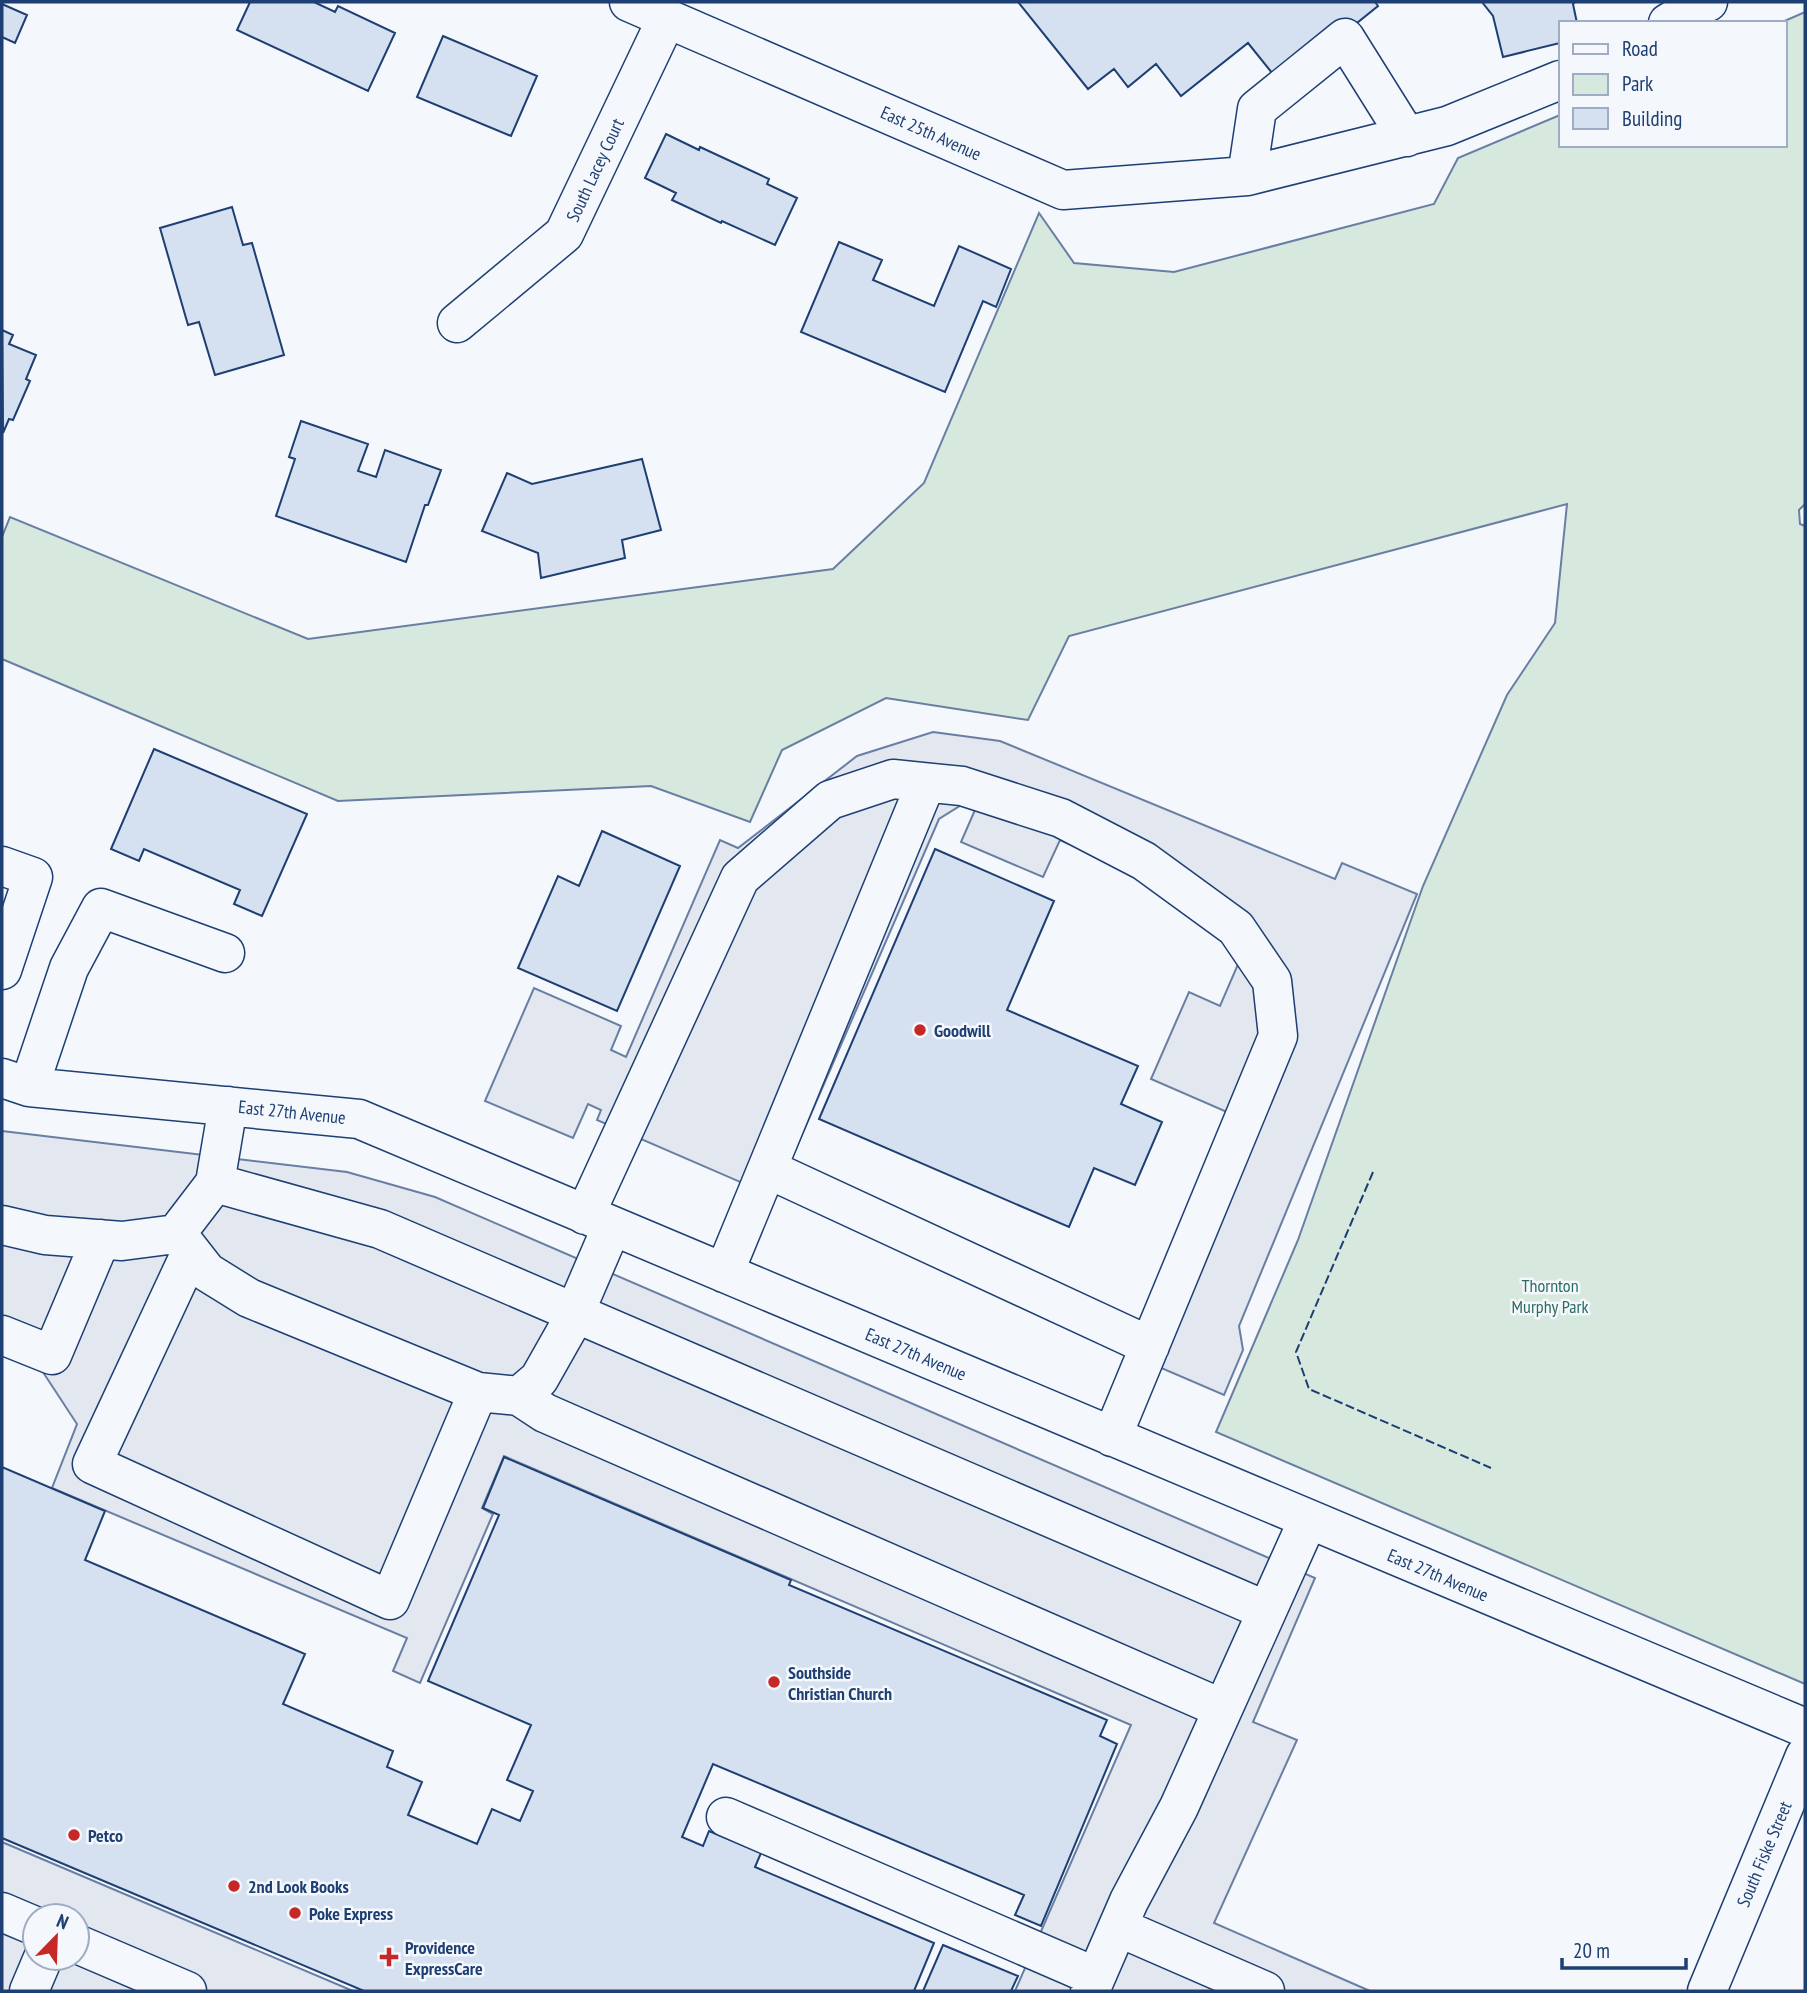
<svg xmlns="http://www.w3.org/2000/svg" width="1807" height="1993" font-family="'PT Sans Narrow',sans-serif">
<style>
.green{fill:#d7e8df;stroke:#687fa3;stroke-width:2}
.parking{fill:#e3e8f0;stroke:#687fa3;stroke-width:2;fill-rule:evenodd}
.building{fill:#d5e0f0;stroke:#1d3f73;stroke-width:2}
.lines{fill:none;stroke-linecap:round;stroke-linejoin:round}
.minor-casing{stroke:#1d3f73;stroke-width:41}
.minor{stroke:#f4f7fb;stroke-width:38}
.fence{stroke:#1d3f73;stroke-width:2;stroke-dasharray:9 3.5;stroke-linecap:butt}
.poi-dot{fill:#c62828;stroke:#f4f7fb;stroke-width:2.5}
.labels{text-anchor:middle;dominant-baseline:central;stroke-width:5;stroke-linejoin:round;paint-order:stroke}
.street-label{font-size:18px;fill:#1d3f73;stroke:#f4f7fb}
.poi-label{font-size:18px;font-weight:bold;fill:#1d3f73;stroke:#f4f7fb;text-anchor:start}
.park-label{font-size:18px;fill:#2c6c60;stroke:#f4f7fb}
</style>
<rect width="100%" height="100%" fill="#f4f7fb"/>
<path class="green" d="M 1805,12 L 1805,504 L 1799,510 L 1800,524 L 1805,526 L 1805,1684 L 1216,1432 L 1298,1240 L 1423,886 L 1507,695 L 1555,623 L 1567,504 L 1069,636 L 1028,720 L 886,698 L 782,750 L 750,822 L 651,786 L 338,801 L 2,659 L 2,537 L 10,517 L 308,639 L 833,569 L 924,483 L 1039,213 L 1074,263 L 1174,272 L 1434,204 L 1458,158 L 1560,115 L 1560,145 L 1784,145 L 1784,23 L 1780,23 Z"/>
<path class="parking" d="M 933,732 L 1000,741 L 1335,879 L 1342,863 L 1417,894 L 1239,1326 L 1243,1350 L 1224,1395 L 1131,1355 L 1234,1115 L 1151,1079 L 1189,992 L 1220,1006 L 1255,925 L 1060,840 L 1043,877 L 961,842 L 975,810 L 963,804 L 939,819 L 775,1197 L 597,1120 L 601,1110 L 588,1104 L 573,1138 L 485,1101 L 534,988 L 621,1026 L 611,1050 L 626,1057 L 720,840 L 738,848 L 857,756 Z
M 2,1131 L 347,1172 L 435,1197 L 1315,1578 L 1253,1722 L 1297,1740 L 1214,1923 L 1370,1991 L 1015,1991 L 1131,1725 L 504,1456 L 482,1508 L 493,1514 L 420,1683 L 393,1671 L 407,1638 L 52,1488 L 77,1424 L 37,1363 L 2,1348 Z
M 2,1842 L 353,1991 L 2,1991 ZM 35,1916 L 77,1916 L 77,1958 L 35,1958 Z"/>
<path class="building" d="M 250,2 L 314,2 L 335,12 L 338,6 L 395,33 L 368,91 L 237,30 Z
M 1018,2 L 1375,2 L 1378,6 L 1281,84 L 1248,43 L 1181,96 L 1156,64 L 1128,87 L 1114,69 L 1088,89 Z
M 1482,2 L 1575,2 L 1573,4 L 1577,23 L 1560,23 L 1560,43 L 1503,57 L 1493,16 Z
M 2,4 L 27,15 L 15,43 L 2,37 Z
M 443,36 L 537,76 L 511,136 L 417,97 Z
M 666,134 L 699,150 L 700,147 L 769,179 L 767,184 L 797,198 L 775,245 L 722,221 L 721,223 L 672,200 L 676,193 L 645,178 Z
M 232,207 L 243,245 L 252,243 L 284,355 L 215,375 L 199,322 L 188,325 L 160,228 Z
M 839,242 L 882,260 L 873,280 L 934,306 L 959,246 L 1011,269 L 996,307 L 983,301 L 945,392 L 801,332 Z
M 2,330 L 13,335 L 9,344 L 36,355 L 26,379 L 30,381 L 13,420 L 9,419 L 3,433 Z
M 301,421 L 368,444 L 358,471 L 376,477 L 385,450 L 441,470 L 428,505 L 425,505 L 406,562 L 276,516 L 295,459 L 289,457 Z
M 642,459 L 661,530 L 622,540 L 625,558 L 541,578 L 538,553 L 482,531 L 507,473 L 532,484 Z
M 154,749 L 307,814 L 262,916 L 234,904 L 240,890 L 144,849 L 139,861 L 111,849 Z
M 602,831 L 680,866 L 617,1011 L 518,968 L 558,876 L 579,886 Z
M 935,849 L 1054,901 L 1007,1010 L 1138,1066 L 1121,1104 L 1162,1122 L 1135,1185 L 1094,1168 L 1069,1227 L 819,1119 Z
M 504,1457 L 791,1580 L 789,1585 L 1107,1720 L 1100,1736 L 1117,1744 L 1041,1926 L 1015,1915 L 1024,1895 L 713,1764 L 682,1837 L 703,1846 L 709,1831 L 761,1853 L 755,1867 L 934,1943 L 914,1991 L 364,1991 L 2,1838 L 2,1467 L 105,1511 L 85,1560 L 305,1654 L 283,1704 L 393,1751 L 387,1767 L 422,1782 L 408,1815 L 477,1844 L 492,1809 L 520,1821 L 533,1791 L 507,1780 L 531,1725 L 428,1681 L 499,1515 L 483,1508 Z
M 943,1945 L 1018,1976 L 1011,1991 L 923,1991 Z"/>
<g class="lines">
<defs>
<path id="minor" d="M 629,2 L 1063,190 L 1247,176 L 1447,126 L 1560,80
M 1668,23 L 1695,7 L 1708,2
M 1247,176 L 1257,109 L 1345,38 L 1407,137
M 457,323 L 564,234 L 667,18
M 2,866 L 33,877 L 2,970
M 2,1078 L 29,1087 L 359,1119 L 1805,1728
M 29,1087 L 69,968 L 101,908 L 225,953
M 768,1169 L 1150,1346
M 215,1183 L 380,1229 L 1267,1611
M 585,1215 L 740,878 L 830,800 L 893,779 L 962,786 L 1061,818 L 1144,861 L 1236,928 L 1272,981 L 1278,1036 L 1112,1437
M 2,1225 L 45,1235 L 122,1241 L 176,1234 L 215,1183 L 228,1106
M 178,1235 L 207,1272 L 249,1298 L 478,1392 L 519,1396 L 539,1379 L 569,1326 L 612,1226
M 191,1252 L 92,1464 L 390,1600 L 478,1392
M 724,1273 L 926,783
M 2,1335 L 52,1355 L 101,1239
M 519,1396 L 545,1413 L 1223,1709
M 726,1817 L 1096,1977
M 2,1912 L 35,1926
M 1118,1927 L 1265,1991
M 77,1944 L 187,1991
M 29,1991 L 43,1958
M 1090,1991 L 1129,1901 L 1179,1807 L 1308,1520
M 1707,1991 L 1805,1756"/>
</defs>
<use href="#minor" class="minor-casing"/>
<use href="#minor" class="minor"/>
<path class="fence" d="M 1373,1172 L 1296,1352 L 1309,1389 L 1491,1468"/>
</g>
<g class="poi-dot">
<circle cx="920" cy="1030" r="7"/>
<circle cx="774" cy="1682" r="7"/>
<circle cx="74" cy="1835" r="7"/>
<circle cx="234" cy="1886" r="7"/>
<circle cx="295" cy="1913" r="7"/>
<path d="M385.5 1946.5h7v7h7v7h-7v7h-7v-7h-7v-7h7z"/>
</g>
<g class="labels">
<g class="street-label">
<text transform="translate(931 133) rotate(24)">East 25th Avenue</text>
<text transform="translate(595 170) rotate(-65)">South Lacey Court</text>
<text transform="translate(292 1112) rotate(6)">East 27th Avenue</text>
<text transform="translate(916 1354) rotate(23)">East 27th Avenue</text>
<text transform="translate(1438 1575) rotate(23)">East 27th Avenue</text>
<text transform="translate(1764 1854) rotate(-67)">South Fiske Street</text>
</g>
<g class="poi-label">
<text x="934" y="1030">Goodwill</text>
<text x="788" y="1672">Southside<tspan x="788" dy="21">Christian Church</tspan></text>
<text x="88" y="1835">Petco</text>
<text x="248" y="1886">2nd Look Books</text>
<text x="309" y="1913">Poke Express</text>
<text x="405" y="1947">Providence<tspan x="405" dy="21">ExpressCare</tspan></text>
</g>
<g class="park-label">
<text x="1550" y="1285">Thornton<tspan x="1550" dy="21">Murphy Park</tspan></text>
</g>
</g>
<rect width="1807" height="1993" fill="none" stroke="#1d3f73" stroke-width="7"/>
<rect x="1559" y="21" width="228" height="126" fill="#f4f7fb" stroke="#9eadc5" stroke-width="2"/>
<rect x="1573" y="44" width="35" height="10" fill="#f4f7fb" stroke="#9eadc5" stroke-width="2"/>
<text x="1622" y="56" font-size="21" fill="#1d3f73">Road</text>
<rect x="1573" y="74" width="35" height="21" fill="#d7e8df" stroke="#9eadc5" stroke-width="2"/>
<text x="1622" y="91" font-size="21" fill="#1d3f73">Park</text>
<rect x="1573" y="108" width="35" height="21" fill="#d5e0f0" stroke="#9eadc5" stroke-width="2"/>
<text x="1622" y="126" font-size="21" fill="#1d3f73">Building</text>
<g transform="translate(56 1937) rotate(23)"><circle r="33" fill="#f4f7fb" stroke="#9eadc5" stroke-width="2"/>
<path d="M0-5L12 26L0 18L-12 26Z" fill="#c62828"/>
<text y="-10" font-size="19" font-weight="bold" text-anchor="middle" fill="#1d3f73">N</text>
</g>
<path d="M1562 1958v10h124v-10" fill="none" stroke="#1d3f73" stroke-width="3.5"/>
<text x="1573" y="1958" font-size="21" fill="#1d3f73" stroke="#f4f7fb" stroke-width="5" paint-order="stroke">20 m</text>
</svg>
